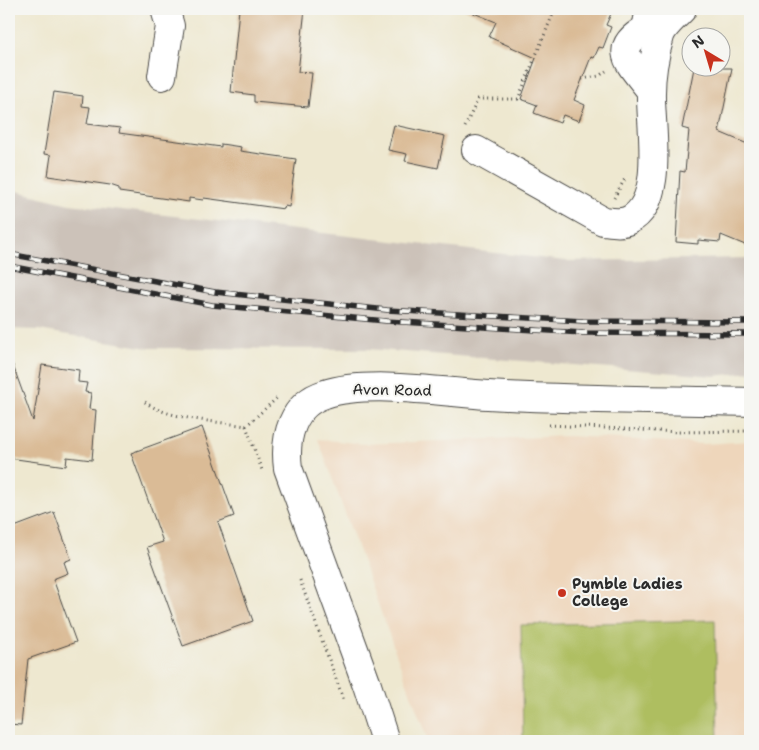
<svg xmlns="http://www.w3.org/2000/svg" width="759" height="750" font-family="'Shantell Sans',sans-serif">
<style>
.built{fill:#eed6bb}
.industrial{fill:#ccc2b9}
.green{fill:#aebe61;stroke:#6c7446}
.building{fill:#dabb96}
.lines{fill:none;stroke-linecap:round;stroke-linejoin:round}
.minor-casing{stroke:#484744;stroke-width:30}
.path{stroke:#484744;stroke-width:3;stroke-dasharray:1 4;stroke-linecap:butt}
.minor{stroke:#fff;stroke-width:28}
.rail-casing{stroke:#2b2b2b;stroke-width:5.5}
.rail{stroke:#f6f6f2;stroke-width:4;stroke-dasharray:11;stroke-linecap:butt}
.poi-dot{fill:#c8321e;stroke:#f6f6f2;stroke-width:2}
.labels{text-anchor:middle;dominant-baseline:central;stroke-width:4;stroke-linejoin:round;paint-order:stroke}
.street-label{font-size:15px;fill:#2b2b2b;stroke:#f6f6f2}
.poi-label{font-size:15px;font-weight:bold;fill:#2b2b2b;stroke:#f6f6f2;text-anchor:start}
</style>
<rect width="100%" height="100%" fill="#f6f6f2"/>
<filter id="ink" filterUnits="userSpaceOnUse"><feTurbulence type="fractalNoise" baseFrequency=".02" numOctaves="2"/><feDisplacementMap in="SourceGraphic" scale="10" xChannelSelector="R" yChannelSelector="G"/><feConvolveMatrix kernelMatrix="1 2 1 2 8 2 1 2 1" color-interpolation-filters="sRGB"/></filter>
<filter id="wash" filterUnits="userSpaceOnUse"><feTurbulence type="fractalNoise" baseFrequency=".0096" numOctaves="4" result="noise"/><feDisplacementMap in="SourceGraphic" scale="20" xChannelSelector="R" yChannelSelector="G"/><feGaussianBlur stdDeviation="1.12" result="paint"/><feColorMatrix in="noise" values="0 0 0 0 0 0 0 0 0 0 0 0 0 0 0 0 0 1.4 0 .05"/><feComposite in="paint" operator="in"/></filter>
<g filter="url(#wash)">
<rect width="100%" height="100%" fill="#eee8d0"/>
<path class="built" d="M 569,436 L 704,444 L 750,441 L 750,741 L 428,741 L 318,439 L 364,444 Z"/>
<path class="industrial" d="M 9,189 L 69,204 L 566,261 L 750,258 L 750,372 L 714,376 L 368,349 L 148,348 L 39,330 L 9,329 Z"/>
<path class="green" d="M 715,620 L 718,741 L 523,741 L 521,625 Z"/>
<g id="blocks">
<path class="building" d="M 239,9 L 305,9 L 298,72 L 312,73 L 308,107 L 254,102 L 254,95 L 231,92 Z
M 464,9 L 613,9 L 606,25 L 611,27 L 603,48 L 599,47 L 594,58 L 591,57 L 574,100 L 585,105 L 579,121 L 563,115 L 560,123 L 534,113 L 537,105 L 521,99 L 536,58 L 489,37 L 496,22 Z
M 694,68 L 732,68 L 719,132 L 750,145 L 750,247 L 721,235 L 720,242 L 698,240 L 698,244 L 676,242 L 680,171 L 685,172 L 689,130 L 682,128 Z
M 54,92 L 83,96 L 82,106 L 90,107 L 87,124 L 120,128 L 119,133 L 221,147 L 221,144 L 241,147 L 240,151 L 296,159 L 289,207 L 285,206 L 284,209 L 204,198 L 203,200 L 189,198 L 189,202 L 119,192 L 119,188 L 110,185 L 48,176 L 51,155 L 44,154 Z
M 394,125 L 445,136 L 438,168 L 405,161 L 407,154 L 388,150 Z
M 11,360 L 33,421 L 42,365 L 79,370 L 78,382 L 87,383 L 85,392 L 91,393 L 89,409 L 96,410 L 92,460 L 67,457 L 66,466 L 9,458 L 9,361 Z
M 202,427 L 234,516 L 218,522 L 253,621 L 183,646 L 147,547 L 163,542 L 131,453 Z
M 54,512 L 71,559 L 64,562 L 68,573 L 53,579 L 76,642 L 28,659 L 21,725 L 9,724 L 9,529 Z"/>
</g>
</g>
<g filter="url(#ink)">
<use href="#blocks" fill-opacity="0" stroke="#484744" stroke-width="1"/>
<g class="lines">
<defs>
<path id="minor" d="M 650,9 L 646,29 C 609,49 632,65 651,91
M 162,76 L 170,26 L 165,9
M 476,150 L 603,221 C 612,222 621,224 629,220 C 666,202 650,125 651,93 C 651,74 655,53 660,36 C 663,26 675,17 682,9
M 385,741 L 367,685 L 288,468 C 284,438 292,404 325,394 C 367,380 443,392 488,395 C 575,400 663,400 750,402"/>
</defs>
<use href="#minor" class="minor-casing"/>
<path class="path" d="M 557,9 L 562,9
M 582,79 L 599,76 L 606,71
M 465,127 L 478,99 L 518,99 L 555,9
M 614,198 L 626,177
M 145,402 C 169,420 216,421 246,426
M 549,425 L 678,432 L 750,431
M 246,426 L 262,470
M 246,426 L 277,398
M 300,580 L 344,701"/>
<use href="#minor" class="minor"/>
<defs>
<path id="rail" d="M 9,254 L 215,292 L 387,310 L 583,321 L 750,322
M 9,266 L 212,305 L 386,321 L 583,333 L 750,334"/>
</defs>
<use href="#rail" class="rail-casing"/>
<use href="#rail" class="rail"/>
</g>
</g>
<circle class="poi-dot" cx="562" cy="593" r="5"/>
<g class="labels">
<g class="street-label">
<text transform="translate(392 390) rotate(1)">Avon Road</text>
</g>
<g class="poi-label">
<text x="572" y="584">Pymble Ladies<tspan x="572" dy="17">College</tspan></text>
</g>
</g>
<rect width="759" height="750" fill="none" stroke="#f6f6f2" stroke-width="30"/>
<g transform="translate(706 52) rotate(322)"><circle r="24" fill="#f6f6f2" stroke="#a5a5a2"/>
<path d="M0-4L9 19L0 12L-9 19Z" fill="#c8321e"/>
<text y="-8" font-size="14" font-weight="bold" text-anchor="middle" fill="#2b2b2b">N</text>
</g>
</svg>
